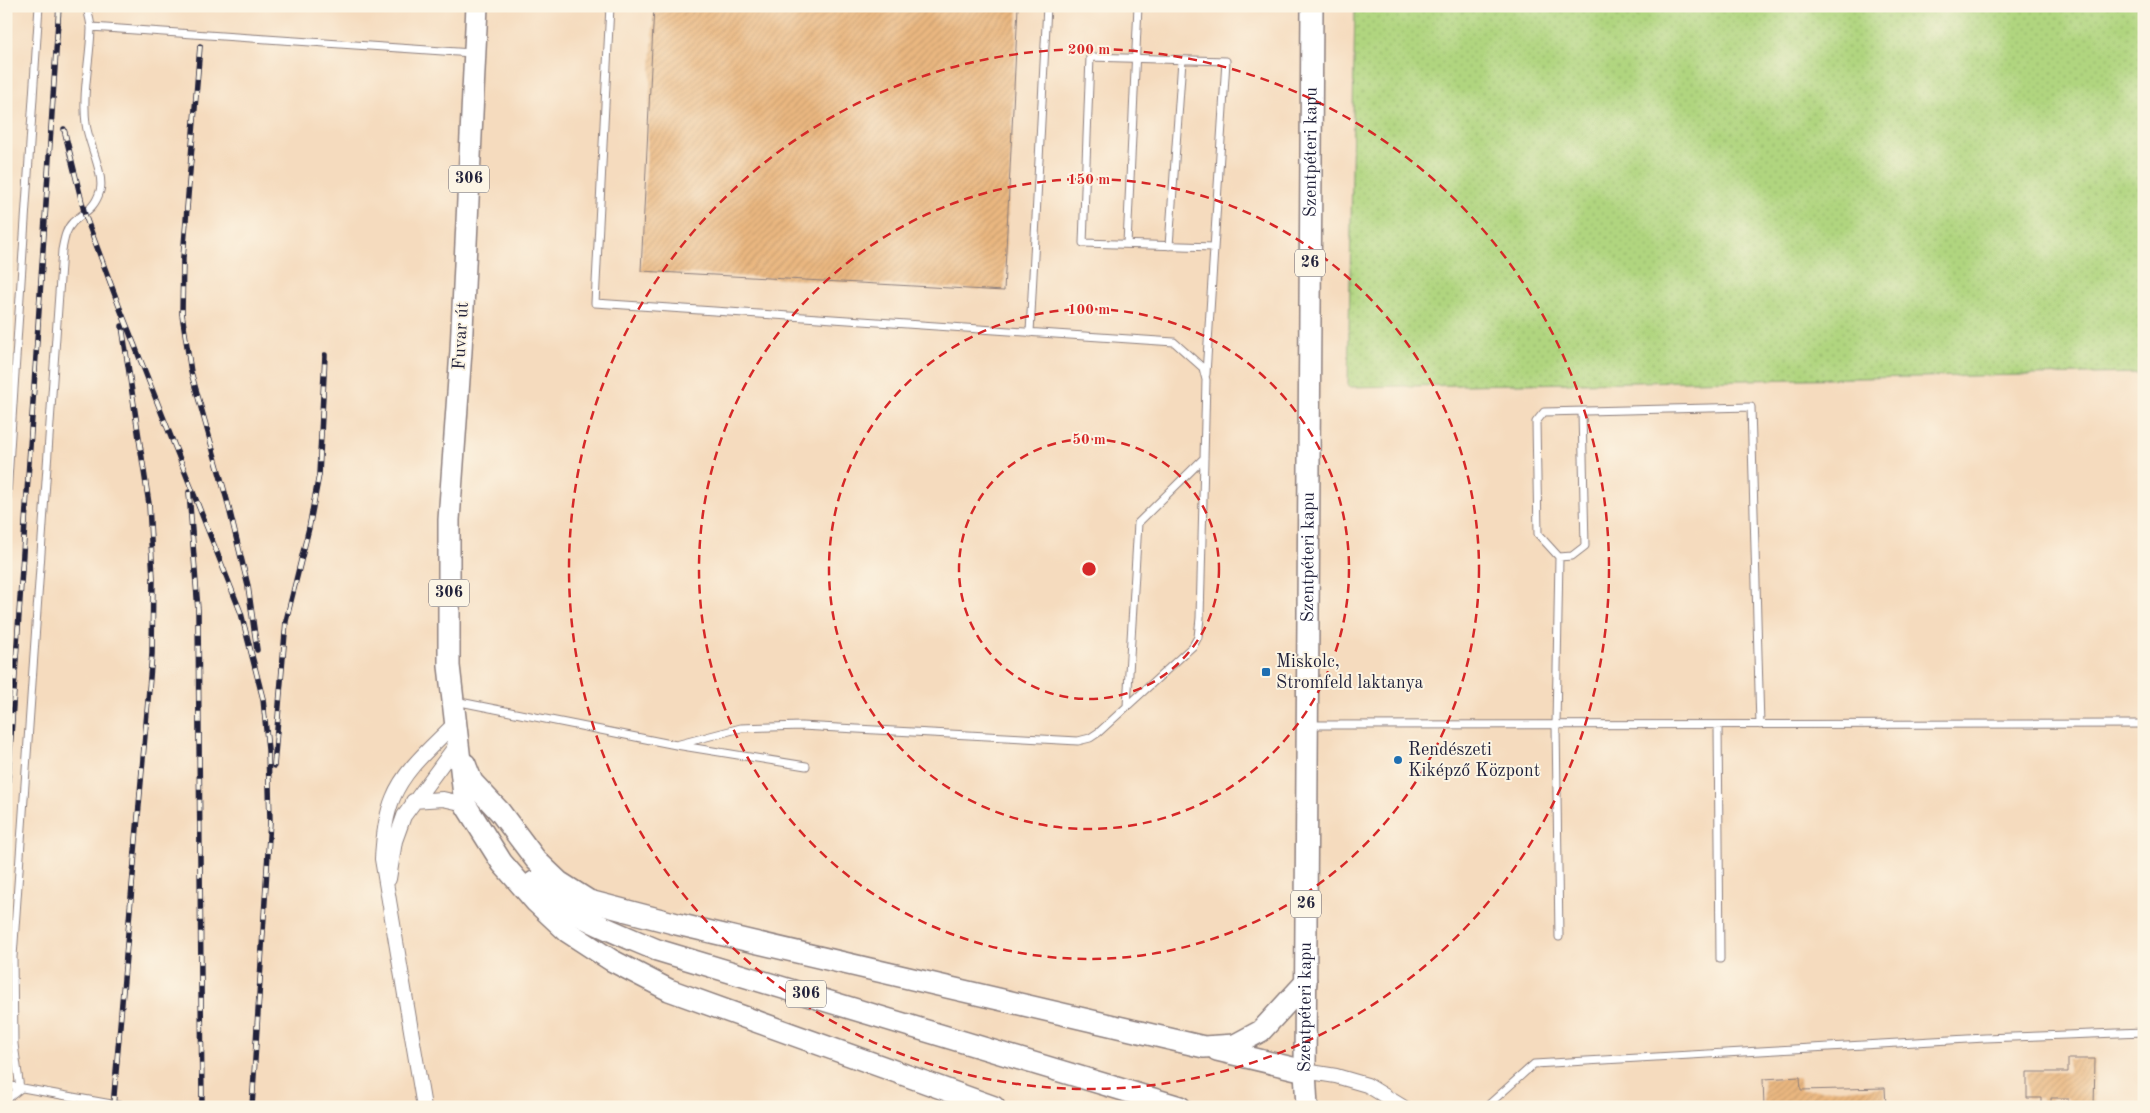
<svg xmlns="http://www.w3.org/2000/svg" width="2150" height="1113" font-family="'Old Standard TT',serif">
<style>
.grass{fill:url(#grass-dots);stroke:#697c5d}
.building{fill:url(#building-hatch)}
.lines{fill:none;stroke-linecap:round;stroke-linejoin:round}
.lane-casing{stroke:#8c7e7c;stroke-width:9}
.street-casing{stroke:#8c7e7c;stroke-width:16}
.primary-casing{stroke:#8c7e7c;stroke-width:24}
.lane{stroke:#fff;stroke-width:7}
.street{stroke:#fff;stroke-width:14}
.primary{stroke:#fff;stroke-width:21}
.rail-casing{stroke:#22223b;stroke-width:5.5}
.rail{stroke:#fcf5e5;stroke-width:4;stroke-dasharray:11;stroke-linecap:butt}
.ring{fill:none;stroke:#d62828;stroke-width:2.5;stroke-dasharray:9 6}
.poi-dot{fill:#1f6fb2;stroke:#fcf5e5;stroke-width:2}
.labels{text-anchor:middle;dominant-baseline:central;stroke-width:4;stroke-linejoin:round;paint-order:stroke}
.shield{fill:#fcf5e5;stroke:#63616e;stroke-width:1}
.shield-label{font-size:16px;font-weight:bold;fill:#22223b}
.street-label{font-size:18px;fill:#22223b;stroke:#fcf5e5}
.poi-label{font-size:18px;fill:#22223b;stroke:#fcf5e5;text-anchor:start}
.centre{fill:#d62828;stroke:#fcf5e5;stroke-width:2.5}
.ring-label{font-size:15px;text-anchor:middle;font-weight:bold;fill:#d62828;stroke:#fcf5e5;stroke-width:4;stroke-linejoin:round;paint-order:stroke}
</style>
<defs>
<pattern id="grass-dots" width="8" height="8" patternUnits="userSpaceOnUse" patternTransform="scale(1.25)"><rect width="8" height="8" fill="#b0d57f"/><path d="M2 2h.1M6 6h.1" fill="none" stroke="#97b76f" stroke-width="1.8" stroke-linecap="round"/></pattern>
<pattern id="building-hatch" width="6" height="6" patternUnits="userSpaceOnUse" patternTransform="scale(1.25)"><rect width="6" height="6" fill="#eab780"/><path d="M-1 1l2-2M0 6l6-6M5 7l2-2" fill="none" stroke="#c89d70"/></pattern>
</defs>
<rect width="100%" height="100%" fill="#fcf5e5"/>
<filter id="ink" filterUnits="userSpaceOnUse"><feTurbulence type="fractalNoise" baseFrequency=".02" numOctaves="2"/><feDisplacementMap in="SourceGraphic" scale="10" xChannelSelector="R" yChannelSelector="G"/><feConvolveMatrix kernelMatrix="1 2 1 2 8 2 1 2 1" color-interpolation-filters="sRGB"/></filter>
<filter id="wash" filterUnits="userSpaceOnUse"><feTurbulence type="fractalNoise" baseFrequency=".0096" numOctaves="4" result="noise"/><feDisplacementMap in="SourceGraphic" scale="20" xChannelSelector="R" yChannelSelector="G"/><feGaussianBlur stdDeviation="1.12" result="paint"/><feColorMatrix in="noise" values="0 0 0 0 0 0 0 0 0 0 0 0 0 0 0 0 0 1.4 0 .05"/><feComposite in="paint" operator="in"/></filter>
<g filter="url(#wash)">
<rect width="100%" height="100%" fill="#f5dbbe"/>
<path class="grass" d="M 1355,6 L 2144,6 L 2144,373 L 1348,387 Z"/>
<g id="blocks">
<path class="building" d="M 654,6 L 1018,7 L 1004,291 L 641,271 Z
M 2068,1059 L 2095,1059 L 2094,1107 L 2068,1107 L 2068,1098 L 2051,1098 L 2051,1107 L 2041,1107 L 2041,1098 L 2027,1098 L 2027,1072 L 2068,1072 Z
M 1800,1077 L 1801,1090 L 1885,1088 L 1886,1106 L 1764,1107 L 1763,1079 Z"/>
</g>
</g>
<g filter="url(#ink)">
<use href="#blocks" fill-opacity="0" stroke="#8c7e7c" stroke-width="1"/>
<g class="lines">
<defs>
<path id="lane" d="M 610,6 L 595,303 L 1174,342 L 1203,368 L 1206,380 L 1200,618 L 1198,637 L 1193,646 L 1099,732 L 1090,738 L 1078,741 L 801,726 L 741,728 L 676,745
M 91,27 L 472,53
M 1127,244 L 1138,6
M 1169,246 L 1182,60
M 1030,333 L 1047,6
M 1206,374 L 1226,61 L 1090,57 L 1083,243 L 1214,247
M 1582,412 L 1585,546 L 1572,556 L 1559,557 L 1538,534 L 1536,422 L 1544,412 L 1751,407 L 1760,725
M 6,511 L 39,6
M 455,701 L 676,745 L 806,766
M 1127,706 L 1138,523 L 1204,458
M 1310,725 L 2144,724
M 1718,725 L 1720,959
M 1559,937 L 1556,725 L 1559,557
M 6,1085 L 128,1107
M 6,1100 L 20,1089 L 14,1044 L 13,957 L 62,250 C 64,241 65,230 73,222 C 85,211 94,210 100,191 C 105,175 88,142 86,124 C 82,92 90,61 91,29 C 91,22 88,14 87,6
M 1486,1107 L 1534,1064 L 1985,1038 L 2144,1032"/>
<path id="street" d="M 413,801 L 443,799 L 465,804
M 389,879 L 395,841 L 404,816 L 457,744
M 1305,1071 L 1336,1076 L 1367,1085 L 1403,1107
M 424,1107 L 382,859 C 383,839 385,817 393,798 C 405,768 433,746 455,723"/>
<g id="primary">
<path d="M 477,6 L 461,351 L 449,520 L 449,666 L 465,804 L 502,863 L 536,902 L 568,932 L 611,960 L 669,990 L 994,1107"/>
<path d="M 465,764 L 472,782 L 500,812 L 536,860 L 559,882 L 589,901 L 677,924 L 1204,1047 L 1235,1045 L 1261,1031 L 1306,982"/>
<path d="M 534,882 C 568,916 613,931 657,950 L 1180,1107"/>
<path d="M 1217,1050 L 1305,1071"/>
<path id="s1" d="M 1307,1107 L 1305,1071 L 1312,6"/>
</g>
</defs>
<use href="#lane" class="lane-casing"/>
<use href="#street" class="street-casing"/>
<use href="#primary" class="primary-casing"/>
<use href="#lane" class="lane"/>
<use href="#street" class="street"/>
<use href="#primary" class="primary"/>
<defs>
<path id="rail" d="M 200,46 L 183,258 L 182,314 L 191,372 L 227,500 L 248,586 L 257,650
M 64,129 L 85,215 L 119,306 L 241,613 L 263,699 L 268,750 L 270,821 L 252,1107
M 189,492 L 198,610 L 202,1107
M 274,766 L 286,621 L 309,528 L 319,475 L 325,355
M 6,812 L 59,6
M 113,1107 L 152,654 L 153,578 L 149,504 L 122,326"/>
</defs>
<use href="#rail" class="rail-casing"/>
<use href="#rail" class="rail"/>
</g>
</g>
<g class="ring">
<circle cx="1089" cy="569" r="130"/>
<circle cx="1089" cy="569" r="260"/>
<circle cx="1089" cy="569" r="390"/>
<circle cx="1089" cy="569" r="520"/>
</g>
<g class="poi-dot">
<rect x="1261" y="667" width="10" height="10" rx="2.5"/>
<circle cx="1398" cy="760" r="5"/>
</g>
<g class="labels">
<g class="shield">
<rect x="449" y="165.5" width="40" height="27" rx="4"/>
<rect x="1295" y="249.5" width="30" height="27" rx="4"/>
<rect x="429" y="579.5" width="40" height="27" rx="4"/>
<rect x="1291" y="890.5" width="30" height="27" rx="4"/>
<rect x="786" y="980.5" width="40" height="27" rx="4"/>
</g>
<g class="shield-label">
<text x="469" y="179">306</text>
<text x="1310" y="263">26</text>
<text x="449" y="593">306</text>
<text x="1306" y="904">26</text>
<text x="806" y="994">306</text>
</g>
<g class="street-label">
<text stroke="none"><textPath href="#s1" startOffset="955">Szentpéteri kapu</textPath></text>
<text transform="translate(461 336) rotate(-87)">Fuvar út</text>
<text stroke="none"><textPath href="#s1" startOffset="550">Szentpéteri kapu</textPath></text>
<text stroke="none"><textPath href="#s1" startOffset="100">Szentpéteri kapu</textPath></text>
</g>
<g class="poi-label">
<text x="1276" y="662">Miskolc,<tspan x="1276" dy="21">Stromfeld laktanya</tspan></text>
<text x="1408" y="750">Rendészeti<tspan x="1408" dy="21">Kiképző Központ</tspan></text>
</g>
</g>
<circle cx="1089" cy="569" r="8" class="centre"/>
<g class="ring-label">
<text x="1089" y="54">200 m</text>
<text x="1089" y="184">150 m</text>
<text x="1089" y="314">100 m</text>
<text x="1089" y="444">50 m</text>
</g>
<rect width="2150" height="1113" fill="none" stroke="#fcf5e5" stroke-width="25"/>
</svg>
